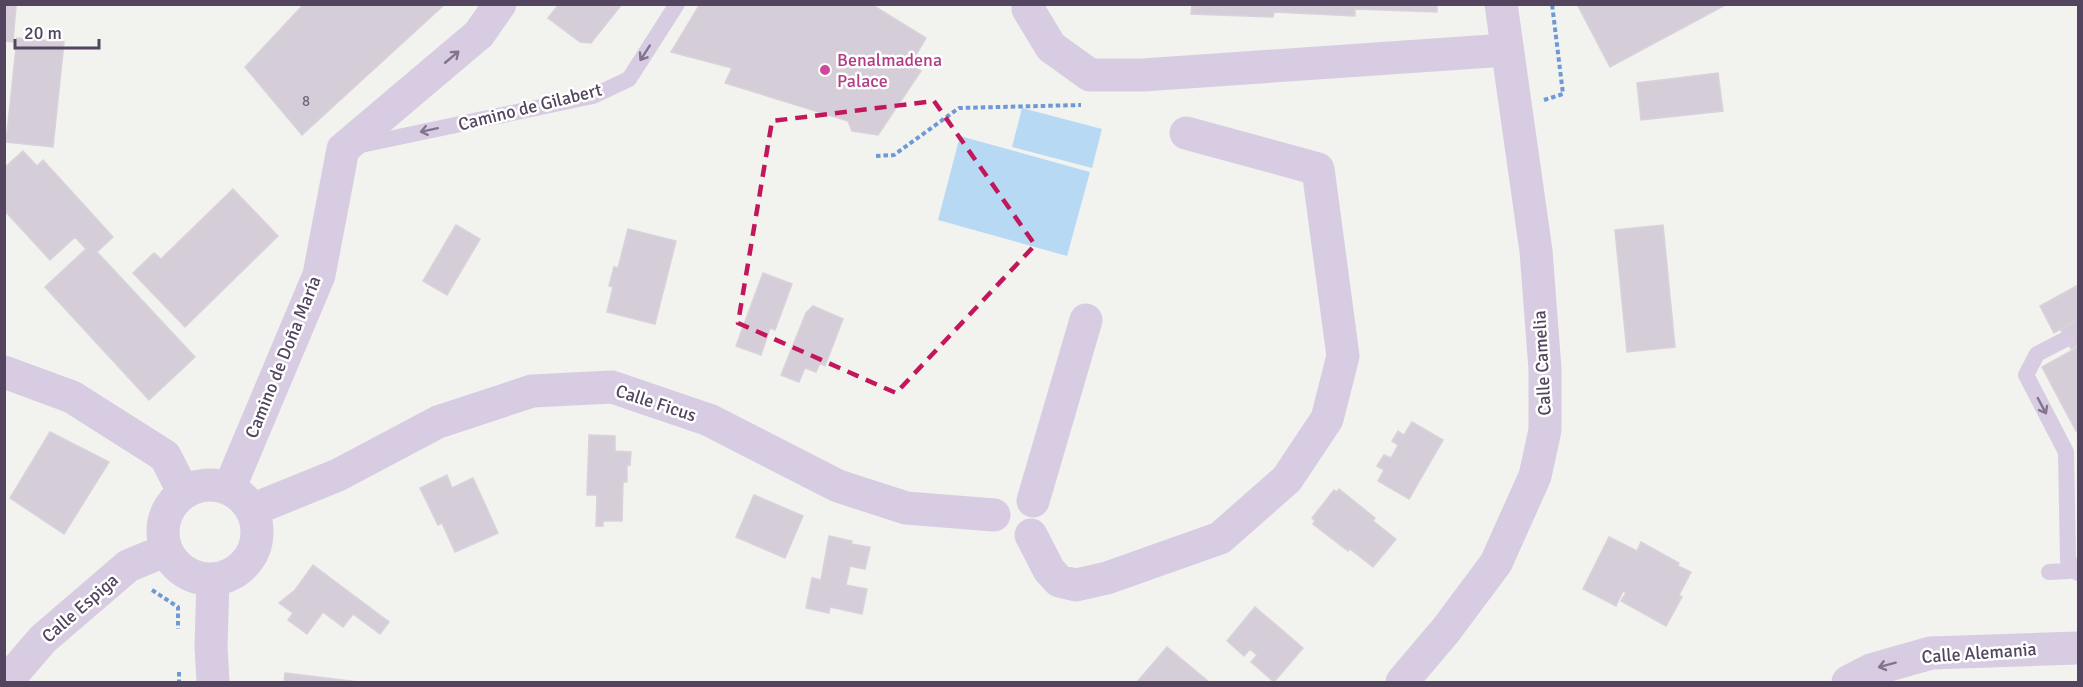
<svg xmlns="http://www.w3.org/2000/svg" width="2083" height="687" font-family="Signika,sans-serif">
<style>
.green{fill:#b8d9f4}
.building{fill:#d5ced8;stroke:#d9d2db;stroke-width:1.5}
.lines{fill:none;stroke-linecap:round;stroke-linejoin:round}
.path{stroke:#6d9ad6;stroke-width:4;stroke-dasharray:4.5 3;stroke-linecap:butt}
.service{stroke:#d7cce1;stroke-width:16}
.minor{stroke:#d7cce1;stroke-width:33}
.oneway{stroke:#81748c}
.marked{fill:none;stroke:#c2185b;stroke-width:4.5;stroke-dasharray:12 8;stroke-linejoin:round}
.hotel-dot{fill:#d1479c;stroke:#fff;stroke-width:2}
.labels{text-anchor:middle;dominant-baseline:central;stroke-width:5;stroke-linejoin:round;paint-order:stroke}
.number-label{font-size:15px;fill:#74677d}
.hotel-label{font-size:18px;fill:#b23c85;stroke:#fff;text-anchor:start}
.street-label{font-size:18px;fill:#53455f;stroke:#fff}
</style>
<rect width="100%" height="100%" fill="#f2f2ef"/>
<path class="green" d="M 1022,108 L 1102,129 L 1092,168 L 1012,147 Z
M 960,136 L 1090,172 L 1067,256 L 938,220 Z"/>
<path class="building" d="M 304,4 L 445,4 L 302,135 L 245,67 Z
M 559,4 L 622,4 L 591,43 L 580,42 L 548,18 Z
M 700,4 L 875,4 L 874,6 L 926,38 L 910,65 L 921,71 L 878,135 L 852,131 L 848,121 L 725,83 L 732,68 L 671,52 Z
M 1192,4 L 1437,4 L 1437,12 L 1355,9 L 1355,16 L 1274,12 L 1273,17 L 1191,14 Z
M 1577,4 L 1727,4 L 1610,67 Z
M 4,5 L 16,6 L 13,42 L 4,41 Z
M 17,38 L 64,42 L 53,147 L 6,142 Z
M 1718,73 L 1723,111 L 1641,120 L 1637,83 Z
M 23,151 L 37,166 L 43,160 L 113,237 L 97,252 L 195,357 L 149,400 L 45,287 L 86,249 L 75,237 L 50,260 L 4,210 L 4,168 Z
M 233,189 L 278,236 L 185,327 L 133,273 L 154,253 L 161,259 Z
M 456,225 L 480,239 L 447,295 L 423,281 Z
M 1663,225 L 1675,347 L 1627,352 L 1615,230 Z
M 628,229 L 676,241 L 655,324 L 607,312 L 613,287 L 609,286 L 614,267 L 618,268 Z
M 763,273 L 792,284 L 775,330 L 770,328 L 761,355 L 736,346 Z
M 2078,285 L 2078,319 L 2054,333 L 2040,306 Z
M 813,306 L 843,319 L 825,366 L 820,363 L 816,372 L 805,368 L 799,382 L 781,375 L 806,313 Z
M 2078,320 L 2078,345 L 2071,349 L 2061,330 Z
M 2078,347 L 2078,430 L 2076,431 L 2042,367 Z
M 1412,422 L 1443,440 L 1409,499 L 1378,481 L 1384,470 L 1377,466 L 1384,455 L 1391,458 L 1398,445 L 1392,441 L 1398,431 L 1404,435 Z
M 50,432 L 109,462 L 64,534 L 10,498 Z
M 589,435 L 615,436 L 615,451 L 631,452 L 630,465 L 627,464 L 627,482 L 623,482 L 622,521 L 603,521 L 603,526 L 596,526 L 597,495 L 587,495 Z
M 447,475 L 452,488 L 473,478 L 498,533 L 455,552 L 442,523 L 438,525 L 420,488 Z
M 1339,489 L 1375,518 L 1373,521 L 1396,539 L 1373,567 L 1350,549 L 1348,551 L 1313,524 L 1315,521 L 1312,518 L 1334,490 L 1337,492 Z
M 754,495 L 803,516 L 785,558 L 736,537 Z
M 829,536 L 852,541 L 851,544 L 870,547 L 865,569 L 850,566 L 846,585 L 867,589 L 862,614 L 830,607 L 829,613 L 806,608 L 812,578 L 821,580 Z
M 1609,537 L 1637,551 L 1641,542 L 1679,563 L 1678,566 L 1691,572 L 1679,595 L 1682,597 L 1666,626 L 1621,601 L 1626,593 L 1623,591 L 1616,606 L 1583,589 Z
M 313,565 L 389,622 L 380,634 L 353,614 L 343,627 L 323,612 L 307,634 L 288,620 L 293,613 L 279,603 L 295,590 Z
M 1255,607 L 1303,648 L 1274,682 L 1251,662 L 1257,655 L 1250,649 L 1244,656 L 1227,641 Z
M 1167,647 L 1209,682 L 1137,682 Z
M 285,673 L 359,682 L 284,682 Z"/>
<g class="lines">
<path class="path" d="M 1544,100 L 1563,94 L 1552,4
M 876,156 L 894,155 L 959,108 L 1081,105
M 152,590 L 178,607 L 178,629
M 179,672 L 179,682"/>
<path class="service" d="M 356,146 L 593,96 L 629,79 L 677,4
M 2066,339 L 2037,354 L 2026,375 L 2066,452 L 2068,560 L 2078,573
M 2049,572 L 2069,571 L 2075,568"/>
<path class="minor" d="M 1028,4 L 1028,9 L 1051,47 L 1090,75 L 1143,75 L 1506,50
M 4,372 L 72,397 L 165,456 L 184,493
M163 532a47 47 0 1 1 94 0a47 47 0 1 1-94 0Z
M 229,489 L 319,275 L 343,149 L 479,34 L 500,4
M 1033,501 L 1086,320
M 252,510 L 338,475 L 438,422 L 532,391 L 612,387 L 709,420 L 838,486 L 906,508 L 994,515
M 1031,535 L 1049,570 L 1059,581 L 1076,585 L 1107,578 L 1220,538 L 1287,479 L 1327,419 L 1343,356 L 1318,169 L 1186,133
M 213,580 L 211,646 L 213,682
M 6,682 L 43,639 L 128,566 L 166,550
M 1402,682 L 1446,630 L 1496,563 L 1535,476 L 1545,430 L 1545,369 L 1536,251 L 1501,4
M 1848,682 L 1871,670 L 1931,653 L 2078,648"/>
</g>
<defs><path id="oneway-shaft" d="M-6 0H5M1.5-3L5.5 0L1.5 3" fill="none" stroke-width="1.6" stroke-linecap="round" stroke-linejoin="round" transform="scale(1.5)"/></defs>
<g class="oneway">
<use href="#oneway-shaft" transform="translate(645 53) rotate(123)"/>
<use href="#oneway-shaft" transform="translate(452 57) rotate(-40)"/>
<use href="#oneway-shaft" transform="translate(429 130) rotate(168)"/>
<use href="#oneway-shaft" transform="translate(2042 406) rotate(62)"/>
<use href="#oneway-shaft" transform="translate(1887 665) rotate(165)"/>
</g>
<path class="marked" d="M 934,101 L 1035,245 L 896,393 L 738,323 L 772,121 Z"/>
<circle class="hotel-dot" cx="825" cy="70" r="6"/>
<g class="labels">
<g class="number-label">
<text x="306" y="101">8</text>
</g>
<g class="hotel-label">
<text x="837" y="60">Benalmadena<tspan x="837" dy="21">Palace</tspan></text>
</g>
<g class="street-label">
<text transform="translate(530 107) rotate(-14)">Camino de Gilabert</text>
<text transform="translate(283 357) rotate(-68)">Camino de Doña María</text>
<text transform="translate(1542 363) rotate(-93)">Calle Camelia</text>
<text transform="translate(656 403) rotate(18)">Calle Ficus</text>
<text transform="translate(80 608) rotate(-41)">Calle Espiga</text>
<text transform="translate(1979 653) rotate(-4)">Calle Alemania</text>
</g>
</g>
<rect width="2083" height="687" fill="none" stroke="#53455f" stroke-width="12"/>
<path d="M15 39v9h84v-9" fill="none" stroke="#53455f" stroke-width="3"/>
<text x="24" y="39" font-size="18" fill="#53455f" stroke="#ffffff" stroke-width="4.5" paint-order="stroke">20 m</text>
</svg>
